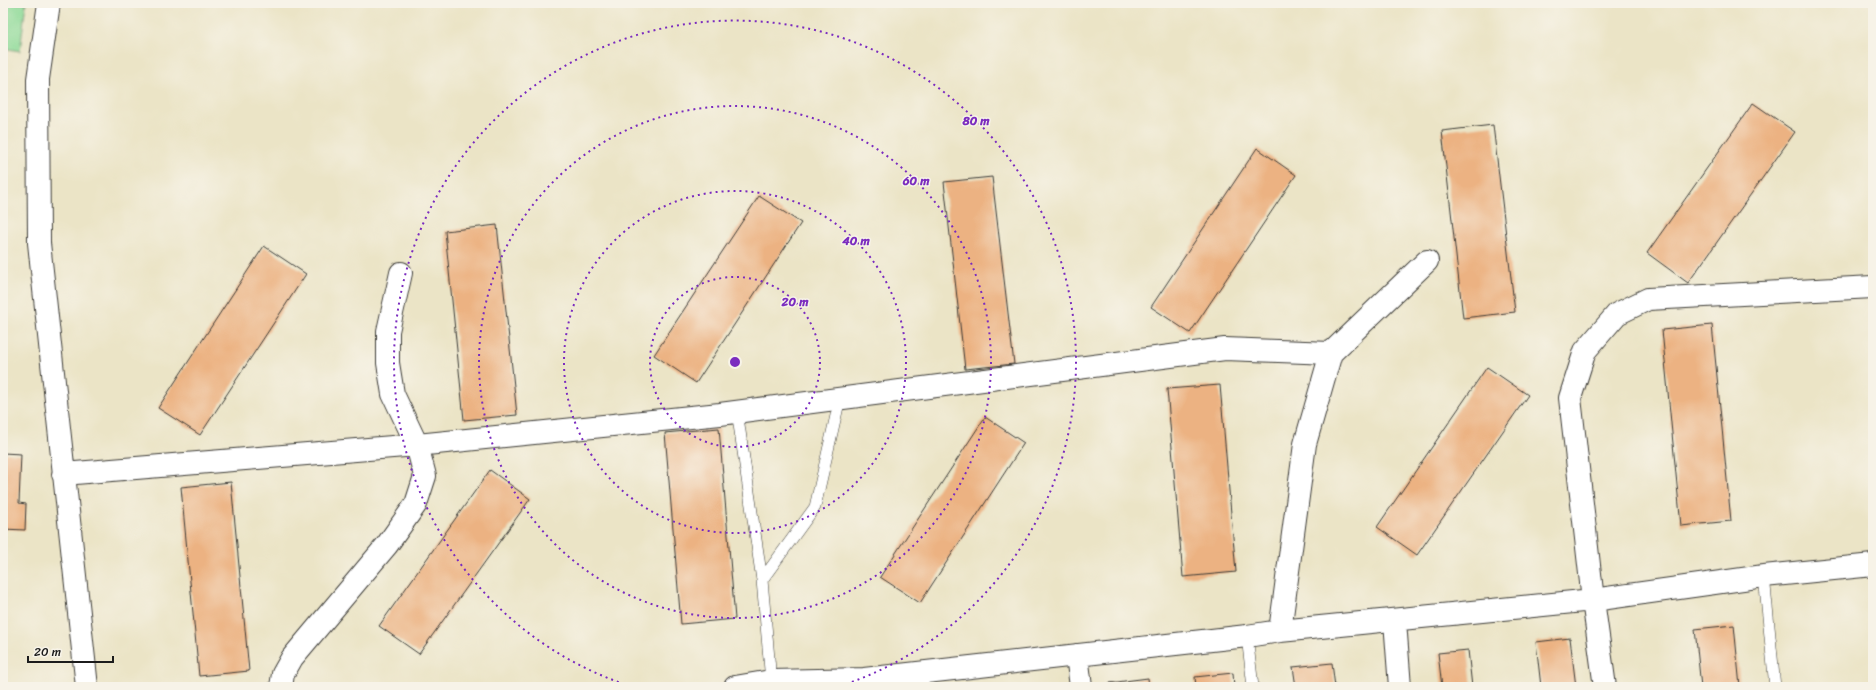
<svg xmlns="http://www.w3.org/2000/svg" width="1876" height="690" font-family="Sriracha,sans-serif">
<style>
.park{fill:#8dda97;stroke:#547b5a}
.building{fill:#ecb282}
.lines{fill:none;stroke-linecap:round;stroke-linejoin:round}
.lane-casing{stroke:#3b3a36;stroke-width:12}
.street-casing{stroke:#3b3a36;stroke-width:24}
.lane{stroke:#fff;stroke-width:11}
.street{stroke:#fff;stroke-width:22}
.ring{fill:none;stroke:#7b2cbf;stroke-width:2;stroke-dasharray:2 4}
.centre{fill:#7b2cbf;stroke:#f7f3e8;stroke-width:2}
.ring-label{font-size:12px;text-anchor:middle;font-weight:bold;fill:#7b2cbf;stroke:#f7f3e8;stroke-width:3;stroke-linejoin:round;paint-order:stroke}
</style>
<rect width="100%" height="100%" fill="#f7f3e8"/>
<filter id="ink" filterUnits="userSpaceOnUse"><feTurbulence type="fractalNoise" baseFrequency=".025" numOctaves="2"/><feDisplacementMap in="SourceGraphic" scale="8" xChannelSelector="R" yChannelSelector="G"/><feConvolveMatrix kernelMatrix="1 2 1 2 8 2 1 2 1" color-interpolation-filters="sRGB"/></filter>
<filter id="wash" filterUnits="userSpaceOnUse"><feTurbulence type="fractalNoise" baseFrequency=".012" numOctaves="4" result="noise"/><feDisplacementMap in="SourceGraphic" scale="16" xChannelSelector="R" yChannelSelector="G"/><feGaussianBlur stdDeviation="0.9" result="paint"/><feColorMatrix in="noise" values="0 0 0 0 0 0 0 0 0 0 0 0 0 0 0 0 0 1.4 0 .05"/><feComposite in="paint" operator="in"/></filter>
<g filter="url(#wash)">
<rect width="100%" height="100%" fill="#ebe4c6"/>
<path class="park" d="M 3,3 L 26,3 L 20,51 L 3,48 Z"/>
<g id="blocks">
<path class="building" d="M 1753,103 L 1795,132 L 1688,283 L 1647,253 Z
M 1493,125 L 1515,312 L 1463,318 L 1442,131 Z
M 1257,148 L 1296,175 L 1190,333 L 1151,307 Z
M 992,177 L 1014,364 L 965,369 L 944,182 Z
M 759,196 L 801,223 L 696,383 L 654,355 Z
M 497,225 L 517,415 L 464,420 L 445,231 Z
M 264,246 L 306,274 L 200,435 L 158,408 Z
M 1712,325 L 1731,521 L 1681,526 L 1662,330 Z
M 1487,367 L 1528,395 L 1417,555 L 1377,527 Z
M 1220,385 L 1236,572 L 1183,577 L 1167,389 Z
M 985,417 L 1024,443 L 920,603 L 880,577 Z
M 719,428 L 735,619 L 681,624 L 665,433 Z
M 3,453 L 21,454 L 19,503 L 26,504 L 25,530 L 3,529 Z
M 490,470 L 530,499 L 419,654 L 379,626 Z
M 231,482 L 249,671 L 199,676 L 181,487 Z
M 1734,625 L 1740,687 L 1701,687 L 1695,629 Z
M 1570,638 L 1576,687 L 1541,687 L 1536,642 Z
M 1468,650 L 1472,687 L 1442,687 L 1438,653 Z
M 1332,663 L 1335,687 L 1296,687 L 1293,667 Z
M 1233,673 L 1234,687 L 1196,687 L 1195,677 Z
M 1148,678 L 1149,687 L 1109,687 L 1109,683 Z"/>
</g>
</g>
<g filter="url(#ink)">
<use href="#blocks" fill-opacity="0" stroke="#3b3a36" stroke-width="1"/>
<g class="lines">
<defs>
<path id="lane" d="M 737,411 L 762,580
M 1764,576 L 1775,687
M 1247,636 L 1253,687
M 771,681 L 762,580 L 815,507 L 840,398"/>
<path id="street" d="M 49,3 L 38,79 L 39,243 L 87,687
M 63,474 L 417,445 L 720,414 L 1225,349 L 1331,353
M 1395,621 L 1400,687
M 1280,631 L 1305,444 L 1331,353 L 1427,261
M 1077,655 L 1081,687
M 281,687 L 283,674 L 292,658 L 387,545 L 416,504 L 425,476 L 417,445 L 393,394 L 388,363 L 388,331 L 401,273
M 735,687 L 771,681 L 864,679 L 1247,636 L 1280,631 L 1593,600 L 1764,576 L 1873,565
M 1605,687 L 1593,600 L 1570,398 L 1585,351 L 1617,314 L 1648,299 L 1873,287"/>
</defs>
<use href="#lane" class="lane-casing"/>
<use href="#street" class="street-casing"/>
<use href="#lane" class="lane"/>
<use href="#street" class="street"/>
</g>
</g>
<g class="ring">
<circle cx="735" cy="362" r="85"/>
<circle cx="735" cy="362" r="171"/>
<circle cx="735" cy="362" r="256"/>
<path d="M630 686A341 341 0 1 1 840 686"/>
</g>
<circle cx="735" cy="362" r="6" class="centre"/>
<g class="ring-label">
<text x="976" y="125">80 m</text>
<text x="916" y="185">60 m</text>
<text x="856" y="245">40 m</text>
<text x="795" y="306">20 m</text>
</g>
<rect width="1876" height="690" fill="none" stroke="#f7f3e8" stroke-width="16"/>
<path d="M28 656v6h85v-6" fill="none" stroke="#1c1c1c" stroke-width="2"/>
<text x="34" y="656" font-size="12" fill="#1c1c1c" stroke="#f7f3e8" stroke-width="3" paint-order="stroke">20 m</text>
</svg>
